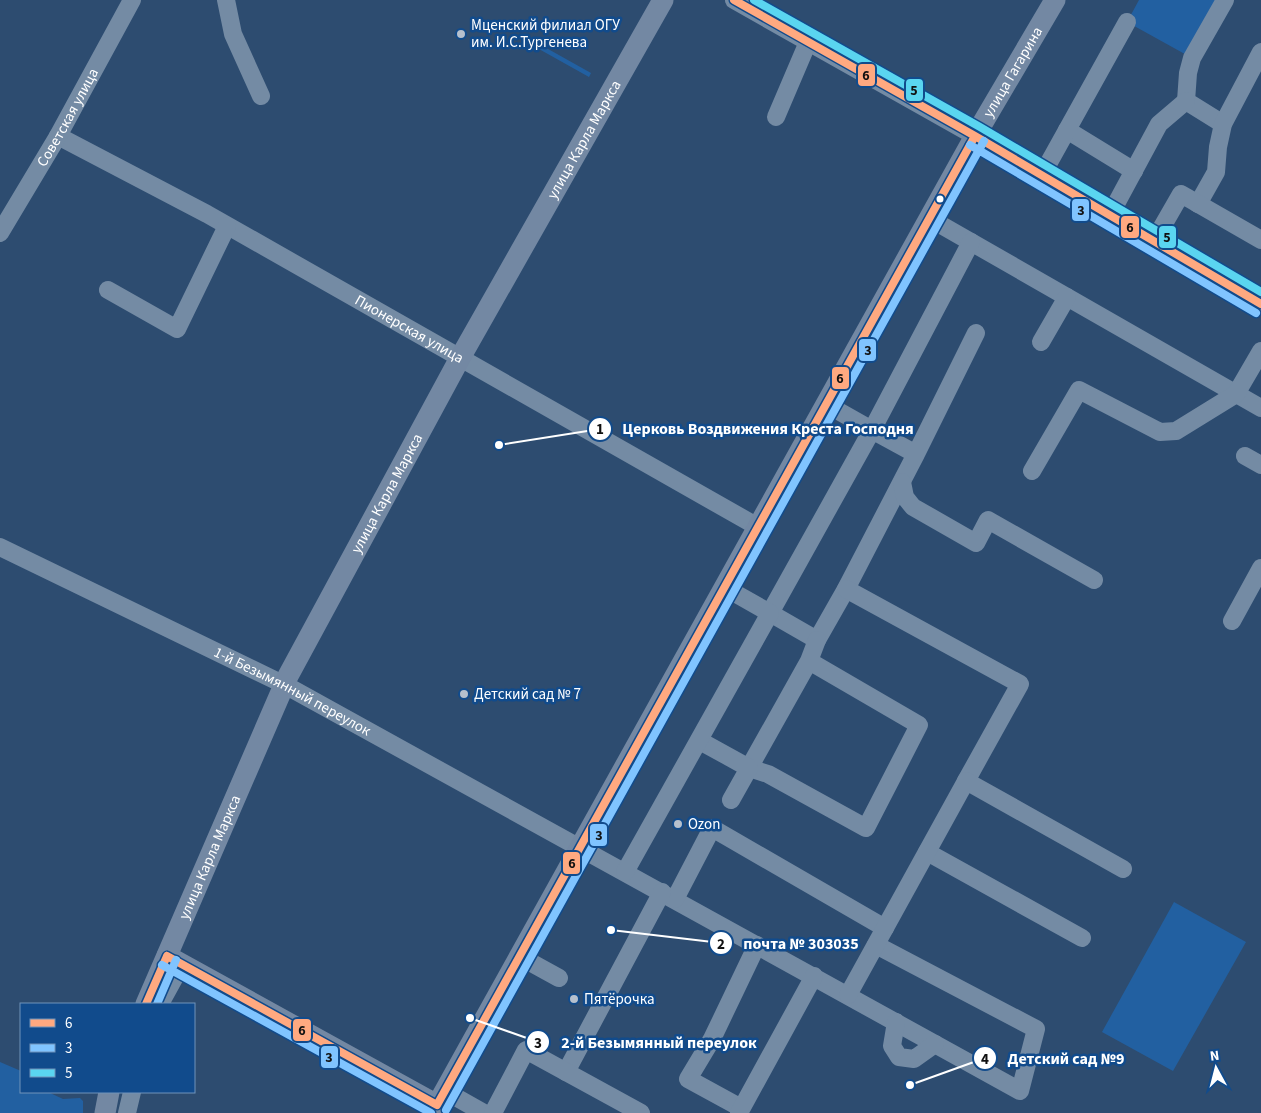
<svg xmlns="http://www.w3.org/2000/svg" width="1261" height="1113" font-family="'Source Sans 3',sans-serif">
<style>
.green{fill:#2260a1}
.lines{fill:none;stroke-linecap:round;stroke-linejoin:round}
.minor{stroke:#748ba4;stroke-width:18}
.major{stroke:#7388a3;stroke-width:21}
.bus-1-casing{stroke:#114b8c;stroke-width:11}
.bus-2-casing{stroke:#114b8c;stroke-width:11}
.bus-3-casing{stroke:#114b8c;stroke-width:11}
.bus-1{stroke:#ffa980;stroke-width:8}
.bus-2{stroke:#80c4ff;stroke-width:8}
.bus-3{stroke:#5ad5f0;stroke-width:8}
.poi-dot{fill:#b6c0cd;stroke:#114b8c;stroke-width:2}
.bus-dot{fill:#fff;stroke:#114b8c;stroke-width:2}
.labels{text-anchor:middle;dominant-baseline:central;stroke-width:5;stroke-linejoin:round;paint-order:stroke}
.poi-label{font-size:15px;fill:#fff;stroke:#114b8c;text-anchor:start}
.street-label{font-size:15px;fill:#fff;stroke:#114b8c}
.leader{fill:none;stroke:#fff;stroke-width:2}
.callout-dot{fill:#fff;stroke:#114b8c;stroke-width:2}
.mark-label{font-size:15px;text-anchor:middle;font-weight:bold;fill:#111}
.callout-label{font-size:16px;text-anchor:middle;font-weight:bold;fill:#fff;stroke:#114b8c;stroke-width:5;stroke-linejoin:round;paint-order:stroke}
.line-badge{stroke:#114b8c;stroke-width:2}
.pale-badge-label{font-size:14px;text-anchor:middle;font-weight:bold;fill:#111}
</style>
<rect width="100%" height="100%" fill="#2d4c70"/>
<path class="green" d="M 1139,0 L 1225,0 L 1192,58 L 1127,22 Z
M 532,40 L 591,73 L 589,77 L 530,44 Z
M 1174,902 L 1246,942 L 1173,1071 L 1102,1032 Z
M 0,1062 L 21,1071 L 21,1092 L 48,1092 L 63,1099 L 80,1098 L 83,1101 L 83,1113 L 0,1113 Z"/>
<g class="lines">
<g class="minor">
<path d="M 226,0 L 233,34 L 261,96"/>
<path d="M 734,0 L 975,136 L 1261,304"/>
<path d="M 776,117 L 808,42"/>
<path d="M 1223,124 L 1186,101 L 1188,73 L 1192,58 L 1225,0"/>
<path d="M 1067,130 L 1134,171"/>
<path id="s1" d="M 58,136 L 207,214 L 758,527"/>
<path d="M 1042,175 L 1127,22"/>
<path d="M 1198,204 L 1216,172 L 1218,147 L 1223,124 L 1261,52"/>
<path d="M 1110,215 L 1159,124 L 1186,101"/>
<path d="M 929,218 L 1261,408"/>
<path id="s2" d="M 0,233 L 58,136 L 132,0"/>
<path d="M 1154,241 L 1181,194 L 1261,240"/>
<path d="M 108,290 L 177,329 L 227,226"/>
<path d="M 1041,342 L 1067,297"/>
<path d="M 826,404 L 872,430 L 971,242"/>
<path d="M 916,454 L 846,589 L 817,640 L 770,613 L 872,430 L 916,454 L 976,333"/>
<path d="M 1245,456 L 1261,465"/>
<path d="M 1032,471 L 1079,390 L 1160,432 L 1176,431 L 1236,394 L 1261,351"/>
<path d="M 902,482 L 905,497 L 913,507 L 976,543 L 988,520 L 1094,580"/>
<path id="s3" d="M 0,547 L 285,685 L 1020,1091 L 1036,1029 L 876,945"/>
<path d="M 846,589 L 1020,684 L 966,781"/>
<path d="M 1232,621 L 1261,568"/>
<path d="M 809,661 L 749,768 L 768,774 L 866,828 L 919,725 L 809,661 L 817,640"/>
<path d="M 700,741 L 749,768 L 731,800"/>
<path d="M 927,852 L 1082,938"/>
<path d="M 625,872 L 770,613 L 724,587"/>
<path d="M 675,899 L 712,828 L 885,928"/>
<path d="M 519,956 L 559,978"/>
<path d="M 848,995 L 966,781 L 1123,869"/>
<path d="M 160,1004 L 182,964"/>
<path d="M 896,1022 L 892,1046 L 899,1057 L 914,1059 L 935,1044"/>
<path d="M 566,1072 L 662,892"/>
<path d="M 445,1091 L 484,1113"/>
<path d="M 741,1108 L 688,1079 L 712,1039 L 757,945"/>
<path d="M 127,1113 L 132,1092"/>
<path d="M 493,1113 L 526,1050 L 641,1113"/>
<path d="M 739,1113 L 814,976"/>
</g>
<g class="major">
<path id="s4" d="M 167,956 L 437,1105 L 975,136 L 1055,0"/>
<path id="s5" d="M 146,1004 L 288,676 L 460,358 L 663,0"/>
<path d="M 105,1113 L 109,1092"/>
</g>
<defs>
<path id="bus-1" d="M 734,0 L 975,136 L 1261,304
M 167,956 L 437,1105
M 146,1004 L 167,956
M 437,1105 L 975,136"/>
<path id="bus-2" d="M 970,145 L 1256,313
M 162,965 L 431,1113
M 157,1004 L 176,960
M 446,1110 L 984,141"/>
<path id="bus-3" d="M 754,0 L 980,127 L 1261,292"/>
</defs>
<use href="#bus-1" class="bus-1-casing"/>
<use href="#bus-2" class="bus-2-casing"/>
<use href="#bus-3" class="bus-3-casing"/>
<use href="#bus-1" class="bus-1"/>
<use href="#bus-2" class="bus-2"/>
<use href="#bus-3" class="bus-3"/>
</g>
<g class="poi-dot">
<circle cx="461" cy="34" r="5"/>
<circle cx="464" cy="694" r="5"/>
<circle cx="678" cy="824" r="5"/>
<circle cx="574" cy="999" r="5"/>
</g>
<circle class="bus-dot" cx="940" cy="199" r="4.5"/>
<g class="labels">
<g class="poi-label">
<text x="471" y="25">Мценский филиал ОГУ<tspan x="471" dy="17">им. И.С.Тургенева</tspan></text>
<text x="474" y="694">Детский сад № 7</text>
<text x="688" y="824">Ozon</text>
<text x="584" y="999">Пятёрочка</text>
</g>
<g class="street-label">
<text stroke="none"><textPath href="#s4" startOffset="1491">улица Гагарина</textPath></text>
<text stroke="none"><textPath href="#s2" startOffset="134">Советская улица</textPath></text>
<text stroke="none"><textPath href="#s5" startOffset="970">улица Карла Маркса</textPath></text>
<text stroke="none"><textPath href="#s1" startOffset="401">Пионерская улица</textPath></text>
<text stroke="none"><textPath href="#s5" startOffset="565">улица Карла Маркса</textPath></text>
<text stroke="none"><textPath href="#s3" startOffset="326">1-й Безымянный переулок</textPath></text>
<text stroke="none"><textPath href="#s5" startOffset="160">улица Карла Маркса</textPath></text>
</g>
</g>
<path class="leader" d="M499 445L600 429M611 930L721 943M470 1018L538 1042M910 1085L985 1058"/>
<g class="callout-dot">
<circle cx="499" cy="445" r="5"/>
<circle cx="611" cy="930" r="5"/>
<circle cx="470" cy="1018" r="5"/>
<circle cx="910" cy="1085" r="5"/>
<circle cx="600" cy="429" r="12"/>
<circle cx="721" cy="943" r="12"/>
<circle cx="538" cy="1042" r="12"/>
<circle cx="985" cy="1058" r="12"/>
</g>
<g class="mark-label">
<text x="600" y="434">1</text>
<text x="721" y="949">2</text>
<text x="538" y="1048">3</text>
<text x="985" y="1064">4</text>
</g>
<g class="callout-label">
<text x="768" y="434">Церковь Воздвижения Креста Господня</text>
<text x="801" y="949">почта № 303035</text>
<text x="659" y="1048">2-й Безымянный переулок</text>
<text x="1066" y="1064">Детский сад №9</text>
</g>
<g class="line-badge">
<rect x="857" y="63" width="19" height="24" rx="5" fill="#ffa980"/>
<rect x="905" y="78" width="19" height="24" rx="5" fill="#5ad5f0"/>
<rect x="1071" y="198" width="19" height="24" rx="5" fill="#80c4ff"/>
<rect x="1120" y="215" width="20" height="24" rx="5" fill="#ffa980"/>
<rect x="1158" y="225" width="19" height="24" rx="5" fill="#5ad5f0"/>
<rect x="858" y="338" width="19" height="24" rx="5" fill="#80c4ff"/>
<rect x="831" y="366" width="19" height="24" rx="5" fill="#ffa980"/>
<rect x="589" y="823" width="19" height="24" rx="5" fill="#80c4ff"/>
<rect x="562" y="851" width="19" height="24" rx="5" fill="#ffa980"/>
<rect x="292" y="1018" width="20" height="24" rx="5" fill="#ffa980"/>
<rect x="320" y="1045" width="19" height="24" rx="5" fill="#80c4ff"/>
</g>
<g class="pale-badge-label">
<text x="866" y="80">6</text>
<text x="914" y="95">5</text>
<text x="1081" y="215">3</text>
<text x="1130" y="232">6</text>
<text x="1167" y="242">5</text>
<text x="868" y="355">3</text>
<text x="840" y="383">6</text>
<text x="599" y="840">3</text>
<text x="572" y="868">6</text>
<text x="302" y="1035">6</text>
<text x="329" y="1062">3</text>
</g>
<rect x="20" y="1003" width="175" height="90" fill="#114b8c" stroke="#7093ba"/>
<rect x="30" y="1019" width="25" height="8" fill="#ffa980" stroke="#7093ba"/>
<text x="65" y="1028" font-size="15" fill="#ffffff">6</text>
<rect x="30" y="1044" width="25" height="8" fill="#80c4ff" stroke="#7093ba"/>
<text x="65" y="1053" font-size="15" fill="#ffffff">3</text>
<rect x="30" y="1069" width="25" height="8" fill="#5ad5f0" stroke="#7093ba"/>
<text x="65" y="1078" font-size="15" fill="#ffffff">5</text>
<g transform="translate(1216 1068) rotate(353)" stroke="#114b8c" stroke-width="4" paint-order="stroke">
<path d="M0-4L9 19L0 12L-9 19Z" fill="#ffffff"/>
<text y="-8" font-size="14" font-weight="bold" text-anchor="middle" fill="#ffffff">N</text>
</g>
</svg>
